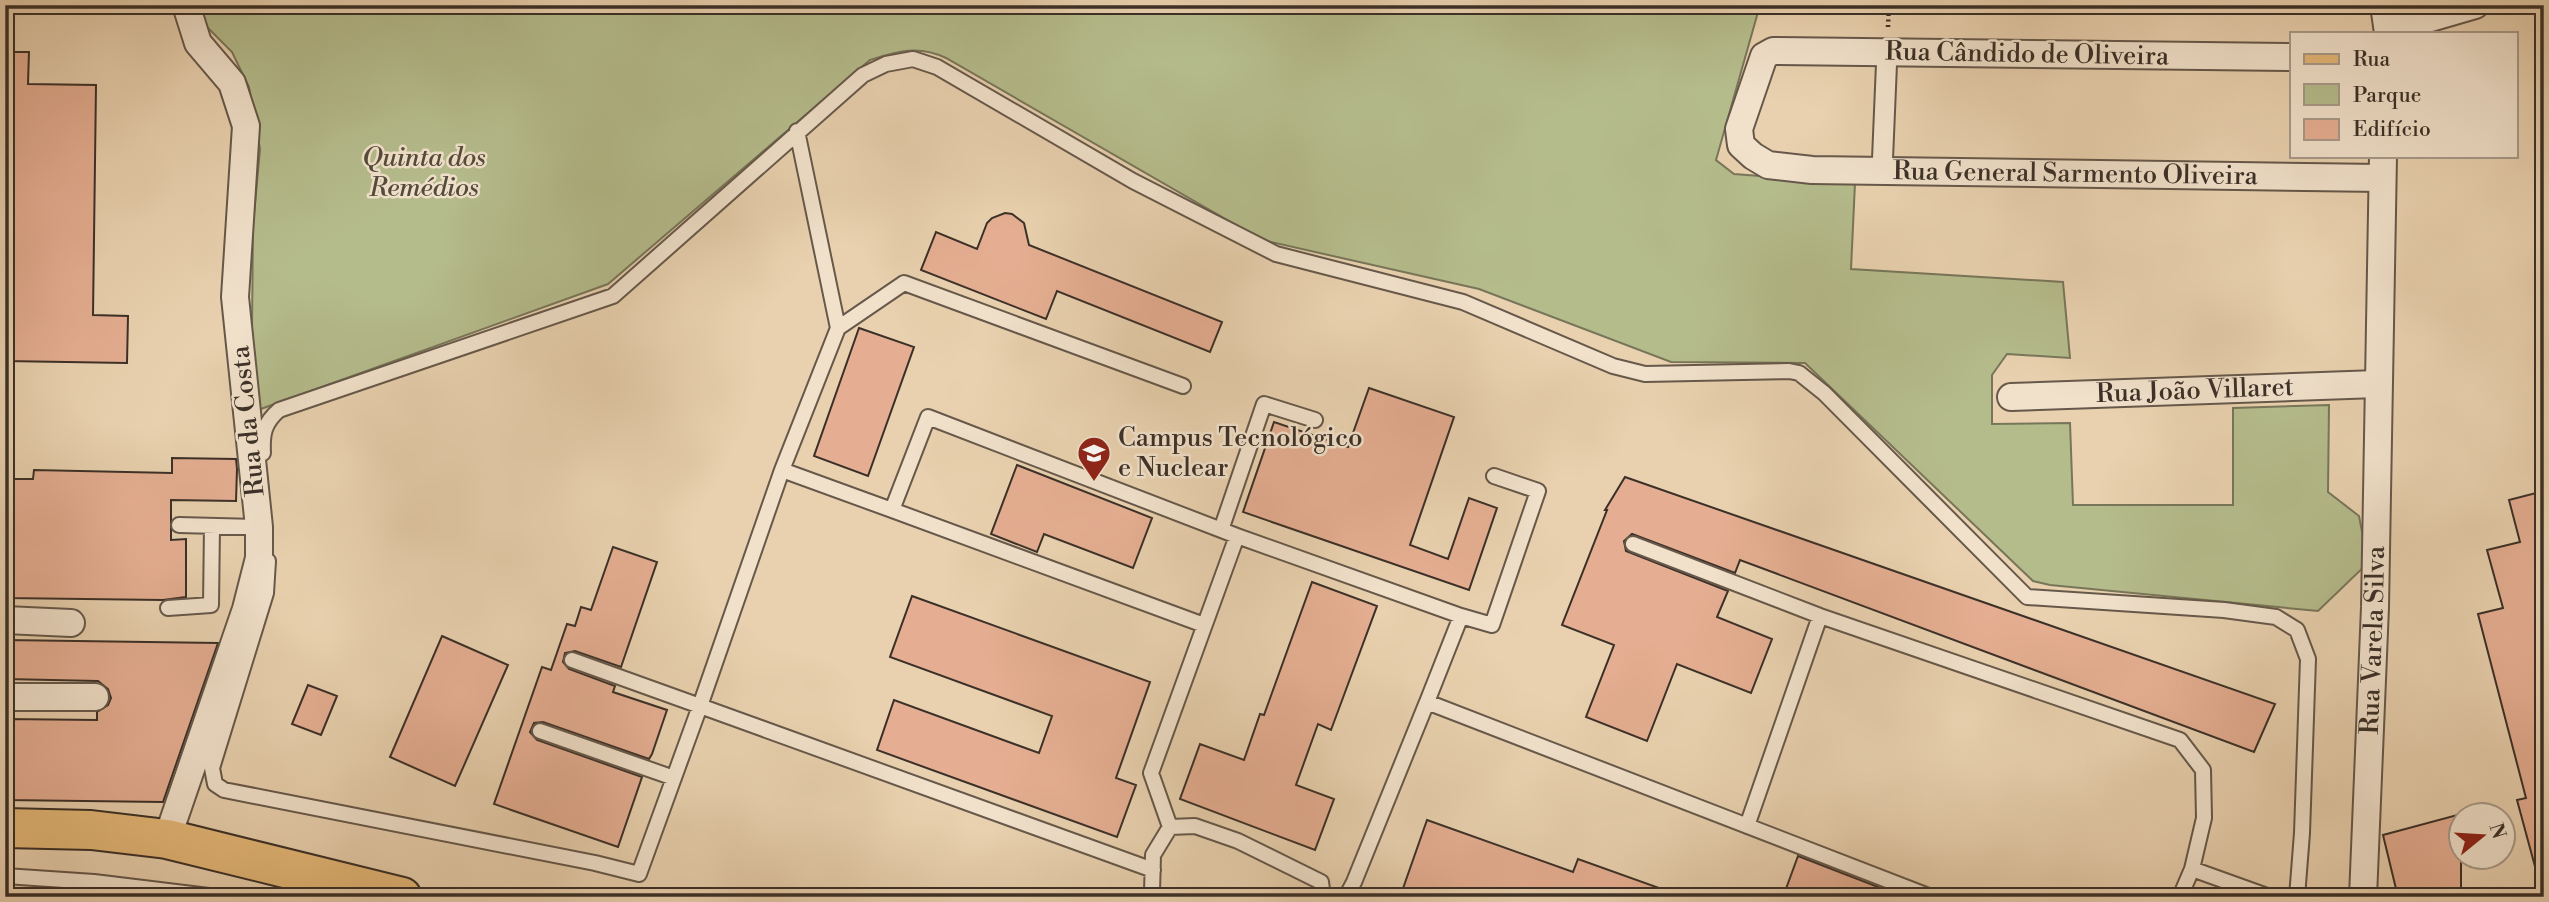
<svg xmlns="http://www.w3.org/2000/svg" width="2549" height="902" font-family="'Libre Bodoni',serif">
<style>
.green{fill:#b5bc8c;stroke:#78765a;stroke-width:2}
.building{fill:#e5ae92;stroke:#3b3028;stroke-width:2}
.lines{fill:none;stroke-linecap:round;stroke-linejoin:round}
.service-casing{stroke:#66584a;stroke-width:18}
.pedestrian-casing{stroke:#66584a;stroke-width:23}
.minor-casing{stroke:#66584a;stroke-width:30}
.primary-casing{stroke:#3b3028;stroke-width:42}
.path{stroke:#3b3028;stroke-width:4.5;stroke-dasharray:2 3.5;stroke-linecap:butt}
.service{stroke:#f1e1cb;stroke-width:14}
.pedestrian{stroke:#f1e1cb;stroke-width:19}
.minor{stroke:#f1e1cb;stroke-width:26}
.primary{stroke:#e4b878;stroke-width:38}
.labels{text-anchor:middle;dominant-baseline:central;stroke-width:5;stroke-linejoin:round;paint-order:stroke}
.street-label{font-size:26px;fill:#3b3028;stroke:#f1e1cb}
.park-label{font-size:26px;font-style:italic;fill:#534c3c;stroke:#f1e1cb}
.poi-label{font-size:26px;fill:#3b3028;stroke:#f1e1cb;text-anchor:start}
</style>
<rect width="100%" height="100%" fill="#e9d1af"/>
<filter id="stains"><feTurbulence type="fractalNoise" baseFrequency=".00286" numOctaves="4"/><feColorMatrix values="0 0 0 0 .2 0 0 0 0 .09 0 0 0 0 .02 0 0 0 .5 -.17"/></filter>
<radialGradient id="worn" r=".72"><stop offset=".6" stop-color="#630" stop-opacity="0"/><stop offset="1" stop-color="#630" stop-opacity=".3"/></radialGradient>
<path class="green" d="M 196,5 L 1760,5 L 1716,160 L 1734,174 L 1855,183 L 1851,269 L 2063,282 L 2070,358 L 2007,354 L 1992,375 L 1992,424 L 2070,423 L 2073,505 L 2233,505 L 2233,408 L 2329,405 L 2328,492 L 2359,516 L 2368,563 L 2318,611 L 2050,585 L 2033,581 L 1805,363 L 1671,362 L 1479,289 L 1262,240 L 946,58 C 919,45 897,51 870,60 L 608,284 L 258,410 L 252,329 L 253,226 L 260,149 L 249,87 L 232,52 L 202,22 Z"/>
<path class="building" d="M 5,52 L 29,52 L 28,84 L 96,85 L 93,315 L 128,316 L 127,363 L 5,361 Z
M 1005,213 L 1012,214 L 1024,223 L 1029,245 L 1222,322 L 1210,352 L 1057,291 L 1046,319 L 921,270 L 936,232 L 977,249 L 987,223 L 992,218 Z
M 859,328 L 914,347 L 868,476 L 814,456 Z
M 1369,388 L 1454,417 L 1410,545 L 1448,559 L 1469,498 L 1497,508 L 1469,590 L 1243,512 L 1274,422 L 1348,447 Z
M 172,458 L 236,459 L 237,469 L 236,501 L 171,500 L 171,540 L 186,539 L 186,597 L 163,600 L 5,598 L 5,479 L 33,479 L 34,470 L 172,473 Z
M 1017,465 L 1152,518 L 1133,568 L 1044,534 L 1037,552 L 991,534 Z
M 1625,477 L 2275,704 L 2254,752 L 1740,560 L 1735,573 L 1632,534 L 1624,541 L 1626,551 L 1728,591 L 1717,617 L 1772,639 L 1751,693 L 1677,664 L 1647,741 L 1586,717 L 1614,645 L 1562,625 L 1607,510 L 1605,510 Z
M 2544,491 L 2544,873 L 2537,874 L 2517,800 L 2526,798 L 2478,614 L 2503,608 L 2487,550 L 2520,542 L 2509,500 Z
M 613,547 L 657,562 L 621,667 L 575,651 L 565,653 L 563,662 L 569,669 L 615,686 L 613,692 L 667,710 L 652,754 L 649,759 L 543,722 L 534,723 L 530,732 L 537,740 L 642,777 L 618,847 L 494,804 L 542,667 L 551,670 L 567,624 L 575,626 L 581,607 L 591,610 Z
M 1312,582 L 1377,606 L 1331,730 L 1318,724 L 1296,785 L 1334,799 L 1315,850 L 1180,799 L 1200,744 L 1244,760 L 1260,714 L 1264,715 Z
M 912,596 L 1150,682 L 1116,778 L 1136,785 L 1117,837 L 877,750 L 894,700 L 1039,753 L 1052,716 L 890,657 Z
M 442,636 L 508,665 L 455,786 L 390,757 Z
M 5,640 L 218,643 L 163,802 L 5,800 L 5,719 L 97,720 L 97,712 L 108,705 L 111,698 L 108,689 L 98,681 L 5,679 Z
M 308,685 L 337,696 L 321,735 L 292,724 Z
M 2461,814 L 2461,897 L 2398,897 L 2383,835 Z
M 1427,820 L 1573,872 L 1578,859 L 1676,894 L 1675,897 L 1400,897 Z
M 1798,856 L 1904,897 L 1783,897 Z"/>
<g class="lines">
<defs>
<path id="service" d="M 797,131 L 838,328
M 263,453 C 262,434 264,423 279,410 L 613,296 L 863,75 L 886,64 L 913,59 L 937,67 L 1133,181 L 1276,254 L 1463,302 L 1613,366 L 1645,374 L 1789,371 L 1799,373 L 1824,393 L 2027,597 L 2224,610 L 2276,617 L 2297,630 L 2308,659 L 2302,833 L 2297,897
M 782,470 L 838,328 L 904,283 L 1183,386
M 892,510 L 782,470 L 700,706 L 1153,870
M 179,525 L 259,527
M 1221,530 L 1264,404 L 1315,420
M 1633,544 L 1820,616 L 2180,740 L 2203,770 L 2204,818 L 2192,869 L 2180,897
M 268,561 L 266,593 L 212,768 L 215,784 L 224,790 L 595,863 L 639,874 L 700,706 L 572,660
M 168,608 L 211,605 L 212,526
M 1461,616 L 1492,625 L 1538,491 L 1494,476
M 1204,625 L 892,510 L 928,417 L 1237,536
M 540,731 L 674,778
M 1747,826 L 1820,616
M 1170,827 L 1151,773 L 1237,536 L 1461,616 L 1427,702
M 2192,869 L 2270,897
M 5,876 L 94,882 L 217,897
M 1155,897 L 1152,892 L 1153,855 L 1170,827 L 1195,826 L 1238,841 L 1321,882 L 1323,897
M 1346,897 L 1354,882 L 1427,702 L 1931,897"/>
<path id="pedestrian" d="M 1882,171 L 1887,52"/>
<g id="minor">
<path d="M 2384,5 L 2388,33"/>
<path d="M 2389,30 L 2475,5"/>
<path id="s1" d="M 2292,57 L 1773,51 L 1764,56 L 1739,129 L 1741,145 L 1753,156 L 1768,165 L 1812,170 L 2382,178"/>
<path id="s2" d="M 2011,397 L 2377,384"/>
<path d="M 5,620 L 71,623"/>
<path d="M 5,697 L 95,697"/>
<path d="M 167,839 L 246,609 L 259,558 L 259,527 L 235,297 L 246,126 L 232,83 L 198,43 L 186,5"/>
<path id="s3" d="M 2363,897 L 2375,607 L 2383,156"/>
</g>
<path id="primary" d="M 5,828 L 91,830 L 167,839 L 402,897"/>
</defs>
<use href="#service" class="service-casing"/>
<use href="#pedestrian" class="pedestrian-casing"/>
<use href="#minor" class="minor-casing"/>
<use href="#primary" class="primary-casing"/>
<path class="path" d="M 1888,27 L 1889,5"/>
<use href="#service" class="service"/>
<use href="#pedestrian" class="pedestrian"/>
<use href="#minor" class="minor"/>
<use href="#primary" class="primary"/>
</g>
<defs>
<symbol id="university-pin" viewBox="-11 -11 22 30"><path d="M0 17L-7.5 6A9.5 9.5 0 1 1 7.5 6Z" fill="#8f2418" stroke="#f1e1cb"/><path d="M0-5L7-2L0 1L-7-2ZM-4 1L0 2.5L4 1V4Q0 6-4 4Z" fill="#fff"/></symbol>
</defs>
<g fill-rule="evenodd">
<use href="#university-pin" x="1075" y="434" width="38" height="52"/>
</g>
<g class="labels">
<g class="street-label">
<text transform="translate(2027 54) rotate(1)">Rua Cândido de Oliveira</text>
<text stroke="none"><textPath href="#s1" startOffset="964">Rua General Sarmento Oliveira</textPath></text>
<text stroke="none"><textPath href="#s2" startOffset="184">Rua João Villaret</textPath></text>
<text transform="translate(248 421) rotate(-96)">Rua da Costa</text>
<text stroke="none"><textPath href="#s3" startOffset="257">Rua Varela Silva</textPath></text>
</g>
<g class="park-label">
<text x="424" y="158">Quinta dos<tspan x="424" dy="30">Remédios</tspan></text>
</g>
<g class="poi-label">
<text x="1118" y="438">Campus Tecnológico<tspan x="1118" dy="30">e Nuclear</tspan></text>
</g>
</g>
<rect width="2549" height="902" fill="none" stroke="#e9d1af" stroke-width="28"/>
<rect x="7" y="7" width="2535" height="888" fill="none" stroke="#3b3028" stroke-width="3.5"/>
<rect x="14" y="14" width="2521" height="874" fill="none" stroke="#3b3028" stroke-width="2"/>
<rect x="2290" y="32" width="228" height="126" fill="#f1e1cb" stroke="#a89a8a" stroke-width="2"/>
<rect x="2304" y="54" width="35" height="10" fill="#e4b878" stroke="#a89a8a" stroke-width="2"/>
<text x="2353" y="66" font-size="21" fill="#3b3028">Rua</text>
<rect x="2304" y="84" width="35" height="21" fill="#b5bc8c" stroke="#a89a8a" stroke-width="2"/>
<text x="2353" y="102" font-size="21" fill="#3b3028">Parque</text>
<rect x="2304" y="119" width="35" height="21" fill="#e5ae92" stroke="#a89a8a" stroke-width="2"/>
<text x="2353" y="136" font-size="21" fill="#3b3028">Edifício</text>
<g transform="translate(2482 836) rotate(72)"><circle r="33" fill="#f1e1cb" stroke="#a89a8a" stroke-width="2"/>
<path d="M0-5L12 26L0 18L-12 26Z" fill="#8f2418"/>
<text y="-10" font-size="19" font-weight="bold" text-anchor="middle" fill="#3b3028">N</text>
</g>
<rect width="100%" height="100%" filter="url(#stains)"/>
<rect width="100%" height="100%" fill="url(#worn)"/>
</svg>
